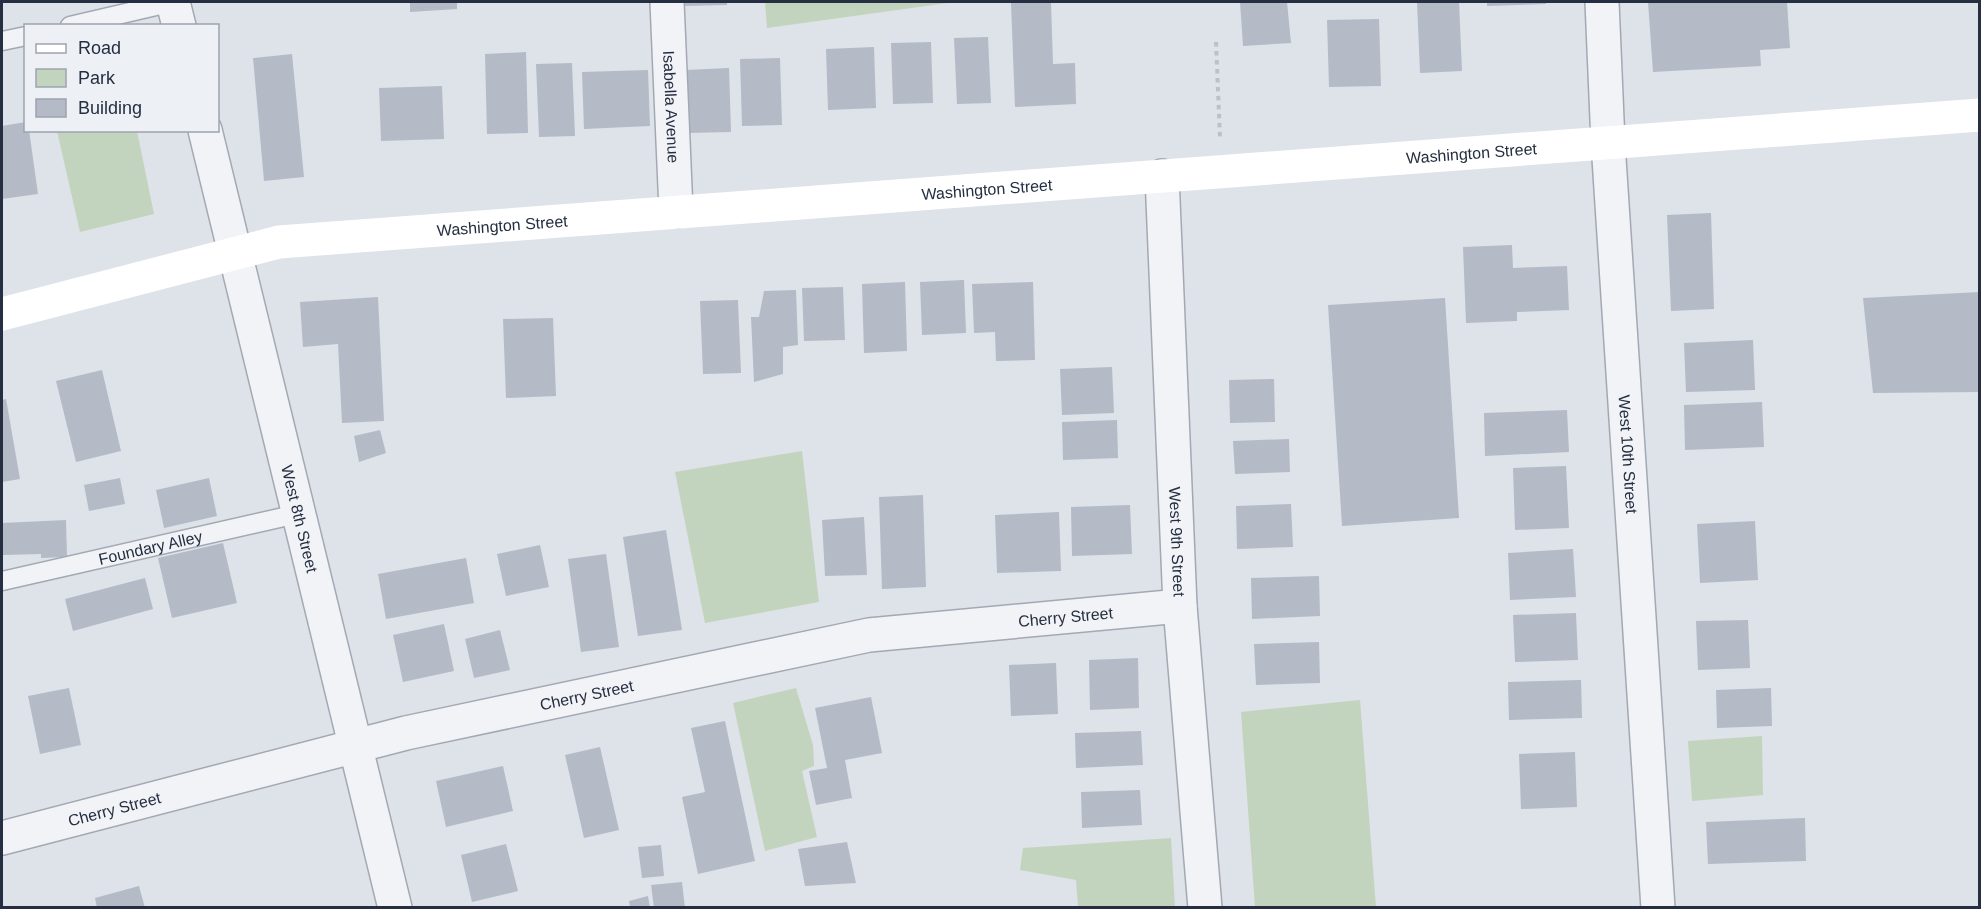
<svg xmlns="http://www.w3.org/2000/svg" width="1981" height="909" font-family="Arial,sans-serif">
<style>
.green{fill:#c3d4be}
.building{fill:#b4bbc6}
.lines{fill:none;stroke-linecap:round;stroke-linejoin:round}
.service-casing{stroke:#a3a9b3;stroke-width:21}
.minor-casing{stroke:#a3a9b3;stroke-width:36}
.path{stroke:#bcc0c8;stroke-width:4;stroke-dasharray:4.5 4.5;stroke-linecap:butt}
.service{stroke:#f1f3f7;stroke-width:18}
.minor{stroke:#f1f3f7;stroke-width:33}
.secondary{stroke:#fff;stroke-width:33}
.labels{text-anchor:middle;dominant-baseline:central;stroke-width:4.5;stroke-linejoin:round;paint-order:stroke}
.street-label{font-size:16px;fill:#252f41;stroke:#edf1f6}
</style>
<rect width="100%" height="100%" fill="#dee2e9"/>
<path class="green" d="M 765,2 L 955,2 L 767,28 Z
M 57,131 L 137,131 L 154,214 L 80,232 Z
M 802,451 L 819,602 L 705,623 L 675,472 Z
M 796,688 L 813,745 L 814,766 L 802,771 L 817,837 L 765,851 L 733,703 Z
M 1360,700 L 1376,907 L 1255,907 L 1241,712 Z
M 1762,736 L 1763,795 L 1692,801 L 1688,741 Z
M 1171,838 L 1175,907 L 1078,907 L 1076,880 L 1020,870 L 1023,848 Z"/>
<path class="building" d="M 410,2 L 457,2 L 457,9 L 410,12 Z
M 684,2 L 727,2 L 727,5 L 684,6 Z
M 1051,2 L 1053,64 L 1075,63 L 1076,104 L 1015,107 L 1011,3 Z
M 1240,2 L 1287,2 L 1291,43 L 1243,46 Z
M 1417,2 L 1459,2 L 1462,71 L 1420,73 Z
M 1487,2 L 1546,2 L 1546,4 L 1487,6 Z
M 1648,2 L 1787,2 L 1790,48 L 1760,50 L 1761,66 L 1653,72 Z
M 1379,19 L 1381,86 L 1329,87 L 1327,20 Z
M 988,37 L 991,103 L 957,104 L 954,38 Z
M 931,42 L 933,103 L 893,104 L 891,43 Z
M 874,47 L 876,108 L 828,110 L 826,49 Z
M 526,52 L 528,133 L 487,134 L 485,54 Z
M 292,54 L 304,177 L 264,181 L 253,58 Z
M 780,58 L 782,125 L 742,126 L 740,59 Z
M 572,63 L 575,136 L 539,137 L 536,64 Z
M 729,68 L 731,132 L 687,133 L 685,70 Z
M 648,70 L 650,126 L 584,129 L 582,72 Z
M 442,86 L 444,139 L 381,141 L 379,88 Z
M 26,122 L 26,130 L 29,130 L 38,194 L 2,199 L 2,126 Z
M 1711,213 L 1714,309 L 1671,311 L 1667,215 Z
M 1512,245 L 1513,268 L 1567,266 L 1569,310 L 1517,312 L 1517,321 L 1466,323 L 1463,247 Z
M 964,280 L 966,333 L 922,335 L 920,282 Z
M 905,282 L 907,351 L 864,353 L 862,284 Z
M 1033,282 L 1035,360 L 996,361 L 995,332 L 974,333 L 972,284 Z
M 843,287 L 845,340 L 804,341 L 802,288 Z
M 796,290 L 798,345 L 783,347 L 783,374 L 754,382 L 751,317 L 759,317 L 764,291 Z
M 1980,292 L 1980,392 L 1873,393 L 1863,298 Z
M 378,297 L 384,421 L 342,423 L 338,344 L 303,347 L 300,302 Z
M 1445,298 L 1459,518 L 1342,526 L 1328,305 Z
M 738,300 L 741,373 L 703,374 L 700,301 Z
M 553,318 L 556,396 L 506,398 L 503,319 Z
M 1753,340 L 1755,390 L 1686,392 L 1684,343 Z
M 1112,367 L 1114,413 L 1062,415 L 1060,369 Z
M 102,370 L 121,451 L 76,462 L 56,381 Z
M 1274,379 L 1275,422 L 1230,423 L 1229,380 Z
M 6,399 L 20,479 L 2,482 L 2,400 Z
M 1762,402 L 1764,447 L 1685,450 L 1684,405 Z
M 1567,410 L 1569,452 L 1485,456 L 1484,413 Z
M 1117,420 L 1118,458 L 1063,460 L 1062,422 Z
M 380,430 L 386,453 L 359,462 L 354,436 Z
M 1289,439 L 1290,472 L 1235,474 L 1233,441 Z
M 1566,466 L 1569,528 L 1515,530 L 1513,468 Z
M 120,478 L 125,504 L 89,511 L 84,485 Z
M 209,478 L 217,516 L 164,528 L 156,490 Z
M 923,495 L 926,587 L 882,589 L 879,497 Z
M 1291,504 L 1293,547 L 1237,549 L 1236,506 Z
M 1130,505 L 1132,554 L 1072,556 L 1071,507 Z
M 1059,512 L 1061,571 L 997,573 L 995,515 Z
M 864,517 L 867,575 L 825,576 L 822,520 Z
M 66,520 L 67,557 L 41,558 L 41,554 L 3,555 L 2,523 Z
M 1755,521 L 1758,580 L 1700,583 L 1697,524 Z
M 666,530 L 682,630 L 638,636 L 623,537 Z
M 223,543 L 237,603 L 172,618 L 158,558 Z
M 540,545 L 549,587 L 506,596 L 497,554 Z
M 1573,549 L 1576,597 L 1510,600 L 1508,553 Z
M 606,554 L 619,647 L 581,652 L 568,559 Z
M 466,558 L 474,603 L 386,619 L 378,574 Z
M 1319,576 L 1320,616 L 1252,619 L 1251,578 Z
M 145,578 L 153,609 L 73,631 L 65,599 Z
M 1576,613 L 1578,660 L 1515,662 L 1513,615 Z
M 1748,620 L 1750,668 L 1698,670 L 1696,621 Z
M 444,624 L 454,671 L 403,682 L 393,635 Z
M 500,630 L 510,670 L 474,678 L 465,639 Z
M 1319,642 L 1320,683 L 1256,685 L 1254,644 Z
M 1138,658 L 1139,708 L 1090,710 L 1089,660 Z
M 1056,663 L 1058,714 L 1011,716 L 1009,665 Z
M 1581,680 L 1582,718 L 1509,720 L 1508,682 Z
M 69,688 L 81,745 L 40,754 L 28,696 Z
M 1771,688 L 1772,726 L 1717,728 L 1716,690 Z
M 871,697 L 882,753 L 845,760 L 852,798 L 816,805 L 809,771 L 827,768 L 815,708 Z
M 725,721 L 755,861 L 698,874 L 682,797 L 705,792 L 691,728 Z
M 1141,731 L 1143,765 L 1076,768 L 1075,733 Z
M 600,747 L 619,830 L 584,838 L 565,755 Z
M 1575,752 L 1577,807 L 1521,809 L 1519,754 Z
M 503,766 L 513,811 L 446,827 L 436,781 Z
M 1140,790 L 1142,825 L 1082,828 L 1081,792 Z
M 1805,818 L 1806,861 L 1708,864 L 1706,822 Z
M 847,842 L 856,883 L 805,886 L 798,849 Z
M 506,844 L 518,891 L 472,902 L 461,855 Z
M 661,845 L 664,876 L 642,878 L 638,847 Z
M 682,882 L 685,908 L 654,908 L 651,885 Z
M 139,886 L 145,908 L 97,908 L 95,898 Z
M 648,896 L 650,908 L 630,908 L 629,901 Z"/>
<g class="lines">
<defs>
<g id="service">
<path d="M 70,26 L 173,2"/>
<path d="M 2,41 L 26,36"/>
<path id="s1" d="M 2,581 L 297,514"/>
</g>
<g id="minor">
<path d="M 173,2 L 179,26"/>
<path id="s2" d="M 667,2 L 676,211"/>
<path id="s3" d="M 1602,2 L 1608,143 L 1658,908"/>
<path id="s4" d="M 205,130 L 395,908"/>
<path id="s5" d="M 1162,176 L 1180,606 L 1205,908"/>
<path id="s6" d="M 2,838 L 406,733 L 869,635 L 1180,606"/>
</g>
</defs>
<use href="#service" class="service-casing"/>
<use href="#minor" class="minor-casing"/>
<path class="path" d="M 1216,42 L 1220,138"/>
<use href="#service" class="service"/>
<use href="#minor" class="minor"/>
<path class="secondary" id="s7" d="M 2,314 L 279,242 L 1980,115"/>
</g>
<g class="labels">
<g class="street-label">
<text stroke="none"><textPath href="#s2" startOffset="105">Isabella Avenue</textPath></text>
<text stroke="none"><textPath href="#s7" startOffset="1482">Washington Street</textPath></text>
<text stroke="none"><textPath href="#s7" startOffset="996">Washington Street</textPath></text>
<text stroke="none"><textPath href="#s7" startOffset="510">Washington Street</textPath></text>
<text stroke="none"><textPath href="#s3" startOffset="453">West 10th Street</textPath></text>
<text stroke="none"><textPath href="#s4" startOffset="400">West 8th Street</textPath></text>
<text stroke="none"><textPath href="#s5" startOffset="366">West 9th Street</textPath></text>
<text stroke="none"><textPath href="#s1" startOffset="152">Foundary Alley</textPath></text>
<text stroke="none"><textPath href="#s6" startOffset="1088">Cherry Street</textPath></text>
<text stroke="none"><textPath href="#s6" startOffset="602">Cherry Street</textPath></text>
<text stroke="none"><textPath href="#s6" startOffset="116">Cherry Street</textPath></text>
</g>
</g>
<rect width="1981" height="909" fill="none" stroke="#252f41" stroke-width="6"/>
<rect x="24" y="24" width="195" height="108" fill="#edf1f6" stroke="#9da3ae" stroke-width="1.5"/>
<rect x="36" y="44" width="30" height="9" fill="#ffffff" stroke="#9da3ae" stroke-width="1.5"/>
<text x="78" y="54" font-size="18" fill="#252f41">Road</text>
<rect x="36" y="69" width="30" height="18" fill="#c3d4be" stroke="#9da3ae" stroke-width="1.5"/>
<text x="78" y="84" font-size="18" fill="#252f41">Park</text>
<rect x="36" y="99" width="30" height="18" fill="#b4bbc6" stroke="#9da3ae" stroke-width="1.5"/>
<text x="78" y="114" font-size="18" fill="#252f41">Building</text>
</svg>
